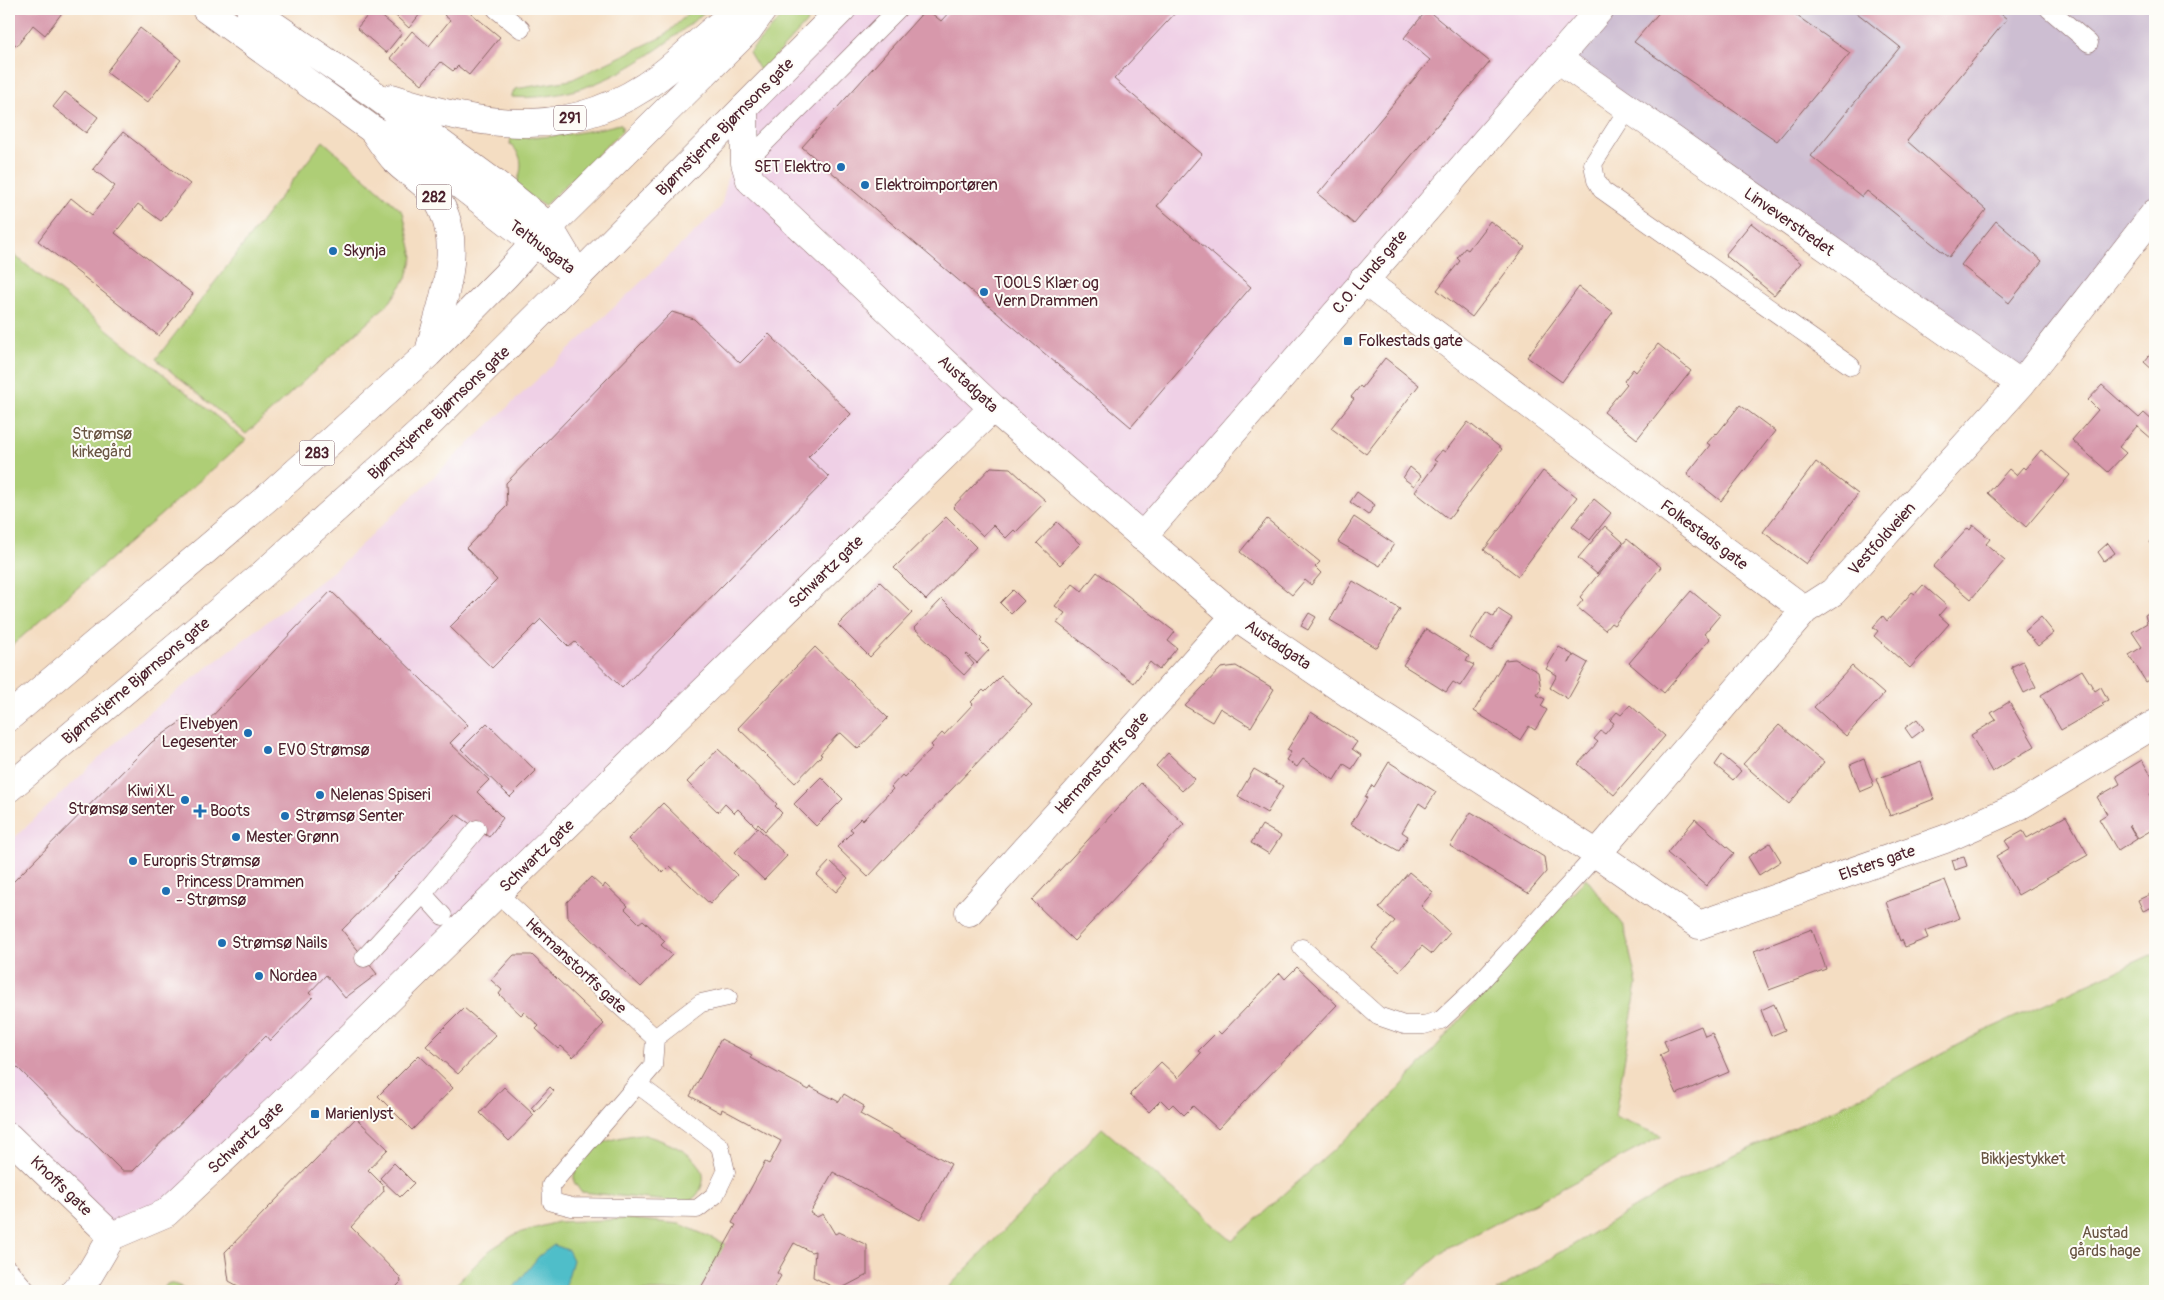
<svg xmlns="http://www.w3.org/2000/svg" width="2164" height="1300" font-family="Pangolin,sans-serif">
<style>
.built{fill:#efd0e6}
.industrial{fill:#cdbed2}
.green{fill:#aece76;stroke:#7c7650}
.water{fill:#50bec9;stroke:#4d6e7a}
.building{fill:#d798ab}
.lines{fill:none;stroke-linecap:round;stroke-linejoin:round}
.lane-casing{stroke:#866260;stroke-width:19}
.street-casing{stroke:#866260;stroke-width:29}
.primary-casing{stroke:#866260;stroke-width:29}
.highway-casing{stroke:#866260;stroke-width:29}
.lane{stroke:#fff;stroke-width:18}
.street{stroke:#fff;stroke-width:28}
.primary{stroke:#fff;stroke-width:28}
.highway{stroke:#fff;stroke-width:28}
.poi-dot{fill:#1f6fb2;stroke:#fdfcf7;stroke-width:2}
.labels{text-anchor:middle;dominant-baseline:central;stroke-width:4;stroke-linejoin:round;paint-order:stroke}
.shield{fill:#fdfcf7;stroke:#806168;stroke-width:1}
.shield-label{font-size:15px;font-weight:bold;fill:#4a1f2b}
.street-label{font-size:16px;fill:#4a1f2b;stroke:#fdfcf7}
.poi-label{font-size:16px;fill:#4a1f2b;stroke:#fdfcf7;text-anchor:start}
.park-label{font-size:16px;fill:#685442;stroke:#fdfcf7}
</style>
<rect width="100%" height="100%" fill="#fdfcf7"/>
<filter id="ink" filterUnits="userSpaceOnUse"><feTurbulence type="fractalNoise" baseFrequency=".02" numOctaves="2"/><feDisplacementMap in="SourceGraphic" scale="10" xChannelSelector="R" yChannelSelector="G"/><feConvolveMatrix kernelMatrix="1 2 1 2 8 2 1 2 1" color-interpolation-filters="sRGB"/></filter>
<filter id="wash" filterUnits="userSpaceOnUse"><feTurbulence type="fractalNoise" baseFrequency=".0096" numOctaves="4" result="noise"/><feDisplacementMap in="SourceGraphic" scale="20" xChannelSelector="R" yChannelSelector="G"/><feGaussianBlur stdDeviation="1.12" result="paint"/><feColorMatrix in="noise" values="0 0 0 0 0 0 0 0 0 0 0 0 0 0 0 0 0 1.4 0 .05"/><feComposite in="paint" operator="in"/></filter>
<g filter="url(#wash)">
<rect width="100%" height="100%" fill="#f4ddc2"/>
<path class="built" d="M 842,9 L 1596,9 L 1142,537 L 993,408 L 166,1213 L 112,1236 L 9,1137 L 9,843 L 143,717 L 332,572 L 721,207 L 744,108 Z"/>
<path class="industrial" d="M 1603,9 L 2155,9 L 2155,205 L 2021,384 L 1558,59 Z"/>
<path class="green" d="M 693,9 L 708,9 C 651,58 590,102 511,97 L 515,89 L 571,80 L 664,36 Z
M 789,9 L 819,9 L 761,72 L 749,52 Z
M 620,124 L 622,126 L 622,131 L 544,206 L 516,186 C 522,169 525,157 510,144 L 511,138 C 548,138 584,133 620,124 Z
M 323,141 L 403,212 L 413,257 L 407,277 L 390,302 L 246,434 L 156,359 Z
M 9,251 L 246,440 L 9,648 Z
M 1586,878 L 1624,927 L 1637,984 L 1615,1116 L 1662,1136 L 1447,1249 L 1398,1291 L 945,1291 L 1102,1128 L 1232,1241 L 1387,1102 Z
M 2155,953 L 2155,1291 L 1496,1291 L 1678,1182 L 1860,1097 L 1978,1034 Z
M 641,1134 C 663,1140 717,1158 700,1190 C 695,1200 688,1202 678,1202 L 581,1192 L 574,1182 L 574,1175 C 589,1142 608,1139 641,1134 Z
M 629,1219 L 680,1224 L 726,1244 L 700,1291 L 449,1291 L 490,1250 L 515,1234 L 557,1222 Z
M 171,1283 L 192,1291 L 162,1291 L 167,1284 Z"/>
<path class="water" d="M 554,1245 L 568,1250 L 573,1260 L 564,1291 L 511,1291 L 539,1256 Z"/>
<g id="blocks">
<path class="building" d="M 9,9 L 65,9 L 45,35 L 33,25 L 17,46 L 9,39 Z
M 373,9 L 402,33 L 386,53 L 357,28 Z
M 388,9 L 424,9 L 409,28 Z
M 449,9 L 466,9 L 500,37 L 469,75 L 458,66 L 453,71 L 441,62 L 422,84 L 390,58 L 412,31 L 429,46 L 450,20 L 444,15 Z
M 926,9 L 941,21 L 952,9 L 1179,9 L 1114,79 L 1202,154 L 1157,206 L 1251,287 L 1131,427 L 802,147 Z
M 1662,9 L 1787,9 L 1850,53 L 1777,141 L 1634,42 Z
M 1852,9 L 1995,9 L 2007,19 L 1907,141 L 1986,210 L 1949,257 L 1867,191 L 1862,197 L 1811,156 L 1900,47 Z
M 1427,10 L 1490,62 L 1354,224 L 1318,194 L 1430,60 L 1404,38 Z
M 140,28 L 181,60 L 147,103 L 106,72 Z
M 65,92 L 98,117 L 86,133 L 53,107 Z
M 123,132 L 190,184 L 161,221 L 138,204 L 115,233 L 193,294 L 159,336 L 38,241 L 71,198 L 92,215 L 115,186 L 93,169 Z
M 1490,221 L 1525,247 L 1472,317 L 1437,290 L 1460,261 L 1457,258 L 1465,248 L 1468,250 Z
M 1996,221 L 2042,261 L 2009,303 L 1961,265 Z
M 1751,223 L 1801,263 L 1774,295 L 1725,255 Z
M 1579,287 L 1613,312 L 1562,382 L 1527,357 Z
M 672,312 L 694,319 L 740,363 L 769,334 L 851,414 L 808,457 L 829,477 L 622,688 L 575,642 L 569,647 L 541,619 L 492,668 L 450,627 L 497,580 L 466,548 L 507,506 L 506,483 Z
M 1658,344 L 1691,371 L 1637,439 L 1604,412 L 1627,384 L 1624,381 L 1633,369 L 1636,372 Z
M 2155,349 L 2155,372 L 2144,362 Z
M 1385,358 L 1419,385 L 1366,454 L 1331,428 L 1354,399 L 1351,397 L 1360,386 L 1362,388 Z
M 2102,385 L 2139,418 L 2144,413 L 2155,423 L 2155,435 L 2152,439 L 2137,426 L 2119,447 L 2126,453 L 2108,472 L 2072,440 L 2098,410 L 2088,400 Z
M 1740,405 L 1775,431 L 1721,501 L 1687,474 L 1710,445 L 1707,443 L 1716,433 L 1717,434 Z
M 1468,422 L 1502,449 L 1449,519 L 1415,492 L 1437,462 L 1434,460 L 1442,450 L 1445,452 Z
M 2041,450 L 2070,475 L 2026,527 L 1988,493 L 2009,469 L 2016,475 L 2023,467 L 2025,469 Z
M 1816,462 L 1858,494 L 1806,564 L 1763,532 Z
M 991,467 L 1010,468 L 1046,501 L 1016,532 L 1014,530 L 1006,538 L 993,525 L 983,536 L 953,507 Z
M 1410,467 L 1421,476 L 1414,486 L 1403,478 Z
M 1543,471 L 1577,497 L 1518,576 L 1484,550 Z
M 1357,492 L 1375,505 L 1368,515 L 1350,502 Z
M 1594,499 L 1611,513 L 1590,540 L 1572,526 Z
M 946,517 L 976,547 L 926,600 L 894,568 Z
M 1354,517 L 1394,544 L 1380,566 L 1338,542 Z
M 1267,519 L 1320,562 L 1315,567 L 1321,573 L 1311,585 L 1305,580 L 1292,595 L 1240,552 Z
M 1057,522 L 1080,544 L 1060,565 L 1037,543 Z
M 1973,525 L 1990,539 L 1986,544 L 2005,560 L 1971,599 L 1933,567 L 1968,528 L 1970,530 Z
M 1605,526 L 1623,542 L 1597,574 L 1578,558 Z
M 1627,539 L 1661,567 L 1614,625 L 1611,623 L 1605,630 L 1577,607 L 1583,600 L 1580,597 Z
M 2155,539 L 2155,549 L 2150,542 Z
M 2108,543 L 2115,553 L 2104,561 L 2098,552 Z
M 1097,572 L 1175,632 L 1168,641 L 1177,648 L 1159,670 L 1150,662 L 1134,683 L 1057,623 L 1065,613 L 1055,606 L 1073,584 L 1082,591 Z
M 1353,581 L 1400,609 L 1377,648 L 1330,620 Z
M 880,582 L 912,613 L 870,657 L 838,625 Z
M 1923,585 L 1947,606 L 1939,615 L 1949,624 L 1910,668 L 1874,636 L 1878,631 L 1873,627 L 1883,616 L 1887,621 L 1912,592 L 1915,594 Z
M 1013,590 L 1024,601 L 1011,614 L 1000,603 Z
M 331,591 L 468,725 L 450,743 L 489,780 L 477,792 L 503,818 L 489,837 L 456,814 L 342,930 L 377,974 L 345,998 L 326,975 L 309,993 L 313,997 L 270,1041 L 266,1036 L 133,1171 L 122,1171 L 9,1059 L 9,886 L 152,742 L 189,716 L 201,728 Z
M 1691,591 L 1720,615 L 1704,634 L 1710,639 L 1664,693 L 1629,663 Z
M 942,599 L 982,639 L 980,641 L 989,650 L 977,663 L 967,654 L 966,655 L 974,664 L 964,675 L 914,628 Z
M 1498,609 L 1512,618 L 1491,651 L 1470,638 L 1486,612 L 1494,617 Z
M 2155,609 L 2155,677 L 2146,682 L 2129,655 L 2142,647 L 2132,632 L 2147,623 L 2145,615 Z
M 1309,613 L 1316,617 L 1308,630 L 1301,626 Z
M 2041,617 L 2054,633 L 2038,646 L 2025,631 Z
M 1426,629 L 1469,656 L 1466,661 L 1474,665 L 1460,686 L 1453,682 L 1446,692 L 1403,665 Z
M 815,647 L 888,718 L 858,749 L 841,733 L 837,735 L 820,754 L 822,755 L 795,783 L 738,728 Z
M 1559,647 L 1573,655 L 1569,663 L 1574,655 L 1588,663 L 1568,699 L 1550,688 L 1557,675 L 1546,669 Z
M 1515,659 L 1538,672 L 1541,689 L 1537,695 L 1545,699 L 1541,706 L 1547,710 L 1535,730 L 1529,726 L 1520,740 L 1474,711 L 1505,660 Z
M 2023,661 L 2036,687 L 2024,693 L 2011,667 Z
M 1236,666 L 1274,689 L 1251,727 L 1220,708 L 1212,722 L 1185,706 L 1221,668 Z
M 1852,666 L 1884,694 L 1846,736 L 1814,707 Z
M 2082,670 L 2095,691 L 2101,687 L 2108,700 L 2102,703 L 2104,705 L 2061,730 L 2041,695 Z
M 1001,676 L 1032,705 L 868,877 L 837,847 L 853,831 L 850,829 L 861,818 L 863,820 L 893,789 L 891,787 L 902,775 L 904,777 L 933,747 L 931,745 L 942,733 L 944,735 L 973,704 L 971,702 L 983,690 L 985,692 Z
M 2009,702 L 2035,746 L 1992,772 L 1971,735 L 1996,720 L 1991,713 Z
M 1630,705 L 1665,736 L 1614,795 L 1578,764 L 1598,742 L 1594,739 L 1601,731 L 1605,734 L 1614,723 L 1610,720 L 1617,712 L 1621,715 Z
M 1311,712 L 1357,742 L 1352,749 L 1361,755 L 1352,769 L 1344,764 L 1334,780 L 1303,759 L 1297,767 L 1286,760 L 1291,752 L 1287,750 Z
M 1917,719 L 1924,729 L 1912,738 L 1905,728 Z
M 487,723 L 536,771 L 510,797 L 461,749 Z
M 1779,725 L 1824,762 L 1789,804 L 1743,764 Z
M 718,749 L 777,804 L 775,806 L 782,813 L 765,831 L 758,824 L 756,827 L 738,809 L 734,813 L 725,804 L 718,812 L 687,782 Z
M 1168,753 L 1195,779 L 1182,791 L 1156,766 Z
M 1722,755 L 1741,771 L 1733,780 L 1715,765 Z
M 1864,759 L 1874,786 L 1860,792 L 1850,765 Z
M 2142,760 L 2155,782 L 2155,791 L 2150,794 L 2155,802 L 2155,828 L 2138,838 L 2129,825 L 2137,839 L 2118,851 L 2099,819 L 2107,814 L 2097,797 L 2120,784 L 2116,776 Z
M 1389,762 L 1436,792 L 1426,808 L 1419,803 L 1402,832 L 1408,836 L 1399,851 L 1351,824 L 1367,798 L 1365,797 L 1372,785 L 1374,787 Z
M 1921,762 L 1934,799 L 1890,816 L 1876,779 Z
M 1254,769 L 1283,786 L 1267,813 L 1238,796 Z
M 821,777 L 843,799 L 816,826 L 794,804 Z
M 1141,783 L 1184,824 L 1074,941 L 1032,900 Z
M 663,803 L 737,875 L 710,904 L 670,866 L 663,873 L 628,839 Z
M 1471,812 L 1544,857 L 1546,872 L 1528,893 L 1450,846 Z
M 2066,816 L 2088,855 L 2018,895 L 1996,856 L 2010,848 L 2005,841 L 2023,831 L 2027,838 Z
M 1695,819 L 1734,853 L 1706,886 L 1667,853 Z
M 1262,825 L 1281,836 L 1269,854 L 1251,843 Z
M 758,828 L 787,856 L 764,880 L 735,852 Z
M 1770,843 L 1781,861 L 1759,875 L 1748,857 Z
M 1964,857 L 1967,866 L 1955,870 L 1952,860 Z
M 830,861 L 848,878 L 836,892 L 817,875 Z
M 1409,872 L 1433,892 L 1421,906 L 1450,933 L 1432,954 L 1422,946 L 1400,971 L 1372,948 L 1395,921 L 1379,908 Z
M 591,877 L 603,888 L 605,884 L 628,906 L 625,909 L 639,923 L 643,920 L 665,941 L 661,945 L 672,955 L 641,987 L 568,918 L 567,902 Z
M 1945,880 L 1960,918 L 1925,931 L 1928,938 L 1905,947 L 1902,940 L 1900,941 L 1886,902 Z
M 2155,892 L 2155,906 L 2143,911 L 2138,900 Z
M 1812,929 L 1826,969 L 1769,990 L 1754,951 Z
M 514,955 L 532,955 L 604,1024 L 573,1057 L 561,1046 L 558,1049 L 536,1029 L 539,1026 L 524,1012 L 521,1015 L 499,994 L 502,990 L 491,980 Z
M 1297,967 L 1337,1005 L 1218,1129 L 1193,1106 L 1184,1115 L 1173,1104 L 1169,1108 L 1161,1100 L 1149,1112 L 1130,1094 L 1161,1062 L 1178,1078 L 1201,1053 L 1198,1051 L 1218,1031 L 1221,1034 L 1280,973 L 1285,979 Z
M 1774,1004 L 1785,1030 L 1771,1036 L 1761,1010 Z
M 464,1008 L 496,1035 L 458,1074 L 426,1046 Z
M 1701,1026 L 1705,1036 L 1712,1033 L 1729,1072 L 1677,1094 L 1660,1055 L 1668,1051 L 1664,1041 Z
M 721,1039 L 752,1055 L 750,1058 L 809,1090 L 811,1087 L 839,1102 L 844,1094 L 864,1106 L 860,1114 L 951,1164 L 920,1220 L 833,1172 L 810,1213 L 817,1217 L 823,1214 L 835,1234 L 839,1232 L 867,1245 L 867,1275 L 842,1288 L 841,1291 L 813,1277 L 815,1251 L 811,1252 L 794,1243 L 777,1273 L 781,1276 L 772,1291 L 699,1291 L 736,1225 L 732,1223 L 765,1162 L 769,1164 L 781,1141 L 722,1109 L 721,1113 L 690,1096 Z
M 419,1055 L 453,1088 L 412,1130 L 378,1096 Z
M 504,1087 L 534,1115 L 509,1141 L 480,1113 Z
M 550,1087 L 554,1091 L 535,1112 L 531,1108 Z
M 356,1118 L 388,1149 L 368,1170 L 383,1185 L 384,1191 L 351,1227 L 400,1277 L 401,1282 L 392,1291 L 247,1291 L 229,1281 L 225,1252 Z
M 394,1163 L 414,1183 L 400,1197 L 380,1178 Z"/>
</g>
</g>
<g filter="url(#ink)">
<use href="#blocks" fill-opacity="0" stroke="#866260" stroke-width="1"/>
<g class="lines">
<defs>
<path id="lane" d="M 496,9 L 521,29
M 2049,9 L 2089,43
M 1628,109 L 1593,164 L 1596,180 L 1602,190 L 1851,366
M 745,163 L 898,9
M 423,894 L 443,916
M 498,894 L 655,1038
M 1302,948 L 1378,1016 L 1404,1025 L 1424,1025 L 1441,1020 L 1475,988 L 1597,854
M 364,958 L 423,894 L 477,829
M 637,1084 L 720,1146 L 726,1172 L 715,1195 L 697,1209 L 572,1207 L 552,1202 L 551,1185 L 653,1066 L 655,1038 L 701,1003 L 728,997
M 9,1270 L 27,1291"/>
<path id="street" d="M 1558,59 L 2021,384
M 744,108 L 745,163 L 750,180 L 993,408 L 1235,616 L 1358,700 L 1597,854 L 1699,925 L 1945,839 L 2019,806 L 2155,724
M 1363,280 L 1805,610
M 1142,537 L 1600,9
M 1597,854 L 1805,610 L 1833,592 L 2021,384 L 2155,213
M 969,912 L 1235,616
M 9,1137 L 112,1236
M 75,1291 L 89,1275 L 112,1236 L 166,1213 L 280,1106 L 993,408"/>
<path id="primary" d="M 373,130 C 380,140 387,151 396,161 C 405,171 419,178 428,188 C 471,234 442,300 429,352
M 9,717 L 274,492 L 428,354 L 506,275 L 549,227
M 9,788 L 262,575 L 421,432 L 578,276"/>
<path id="highway" d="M 206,9 L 373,130 L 410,146 L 578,276
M 250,9 L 368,90 L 504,190 L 549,227 L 571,264
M 392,98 C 488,129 574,141 660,76 C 688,55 712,26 743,9
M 549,227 L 748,30 L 763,9
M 578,276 L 842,9"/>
</defs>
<use href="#lane" class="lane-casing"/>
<use href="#street" class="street-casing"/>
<use href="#primary" class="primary-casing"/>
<use href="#highway" class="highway-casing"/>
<use href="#lane" class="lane"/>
<use href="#street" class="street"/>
<use href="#primary" class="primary"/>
<use href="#highway" class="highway"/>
</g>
</g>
<g class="poi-dot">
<circle cx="841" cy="167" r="5"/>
<circle cx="865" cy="185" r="5"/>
<circle cx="333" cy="251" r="5"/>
<circle cx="984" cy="292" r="5"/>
<rect x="1343" y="336" width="10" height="10" rx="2.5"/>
<circle cx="248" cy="733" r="5"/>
<circle cx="268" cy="750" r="5"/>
<circle cx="320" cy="795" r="5"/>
<circle cx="185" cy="800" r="5"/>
<path d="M197.5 803.5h5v5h5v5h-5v5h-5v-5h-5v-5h5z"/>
<circle cx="285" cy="816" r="5"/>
<circle cx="236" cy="837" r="5"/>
<circle cx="133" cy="861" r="5"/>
<circle cx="166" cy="891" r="5"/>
<circle cx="222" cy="943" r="5"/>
<circle cx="259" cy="976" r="5"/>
<rect x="310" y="1109" width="10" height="10" rx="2.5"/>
</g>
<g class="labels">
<g class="shield">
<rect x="554" y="105.5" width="32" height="25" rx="4"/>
<rect x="416.5" y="184.5" width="35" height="25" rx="4"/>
<rect x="299.5" y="440.5" width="35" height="25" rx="4"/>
</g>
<g class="shield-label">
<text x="570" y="118">291</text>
<text x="434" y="197">282</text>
<text x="317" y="453">283</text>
</g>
<g class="street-label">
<text transform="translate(725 127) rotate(-45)">Bjørnstjerne Bjørnsons gate</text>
<text transform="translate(1789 222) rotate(35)">Linveverstredet</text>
<text transform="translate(542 247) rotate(37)">Telthusgata</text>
<text transform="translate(1370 272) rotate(-49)">C.O. Lunds gate</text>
<text transform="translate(968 384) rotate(43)">Austadgata</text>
<text transform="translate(439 413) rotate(-43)">Bjørnstjerne Bjørnsons gate</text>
<text transform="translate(1704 535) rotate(37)">Folkestads gate</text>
<text transform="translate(1882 539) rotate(-48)">Vestfoldveien</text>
<text transform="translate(826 572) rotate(-44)">Schwartz gate</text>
<text transform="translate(1278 645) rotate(34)">Austadgata</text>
<text transform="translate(136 681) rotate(-40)">Bjørnstjerne Bjørnsons gate</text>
<text transform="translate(1102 763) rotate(-48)">Hermanstorffs gate</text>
<text transform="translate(537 856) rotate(-44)">Schwartz gate</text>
<text transform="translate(1877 863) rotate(-19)">Elsters gate</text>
<text transform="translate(576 966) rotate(43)">Hermanstorffs gate</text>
<text transform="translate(246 1138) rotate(-43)">Schwartz gate</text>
<text transform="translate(61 1186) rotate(44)">Knoffs gate</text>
</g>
<g class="poi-label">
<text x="831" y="167" text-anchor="end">SET Elektro</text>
<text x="875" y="185">Elektroimportøren</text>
<text x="343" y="251">Skynja</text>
<text x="994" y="283">TOOLS Klær og<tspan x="994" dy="18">Vern Drammen</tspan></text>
<text x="1358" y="341">Folkestads gate</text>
<text x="238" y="724" text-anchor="end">Elvebyen<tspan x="238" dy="18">Legesenter</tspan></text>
<text x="278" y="750">EVO Strømsø</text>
<text x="175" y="791" text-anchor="end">Kiwi XL<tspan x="175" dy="18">Strømsø senter</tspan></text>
<text x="330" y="795">Nelenas Spiseri</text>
<text x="210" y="811">Boots</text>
<text x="295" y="816">Strømsø Senter</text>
<text x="246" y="837">Mester Grønn</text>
<text x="143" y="861">Europris Strømsø</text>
<text x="176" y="882">Princess Drammen<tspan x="176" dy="18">- Strømsø</tspan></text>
<text x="232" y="943">Strømsø Nails</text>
<text x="269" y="976">Nordea</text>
<text x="325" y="1114">Marienlyst</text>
</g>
<g class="park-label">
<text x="102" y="434">Strømsø<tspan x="102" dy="18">kirkegård</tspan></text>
<text x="2023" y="1159">Bikkjestykket</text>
<text x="2105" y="1233">Austad<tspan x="2105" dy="18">gårds hage</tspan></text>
</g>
</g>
<rect width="2164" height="1300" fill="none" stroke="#fdfcf7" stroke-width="30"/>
</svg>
